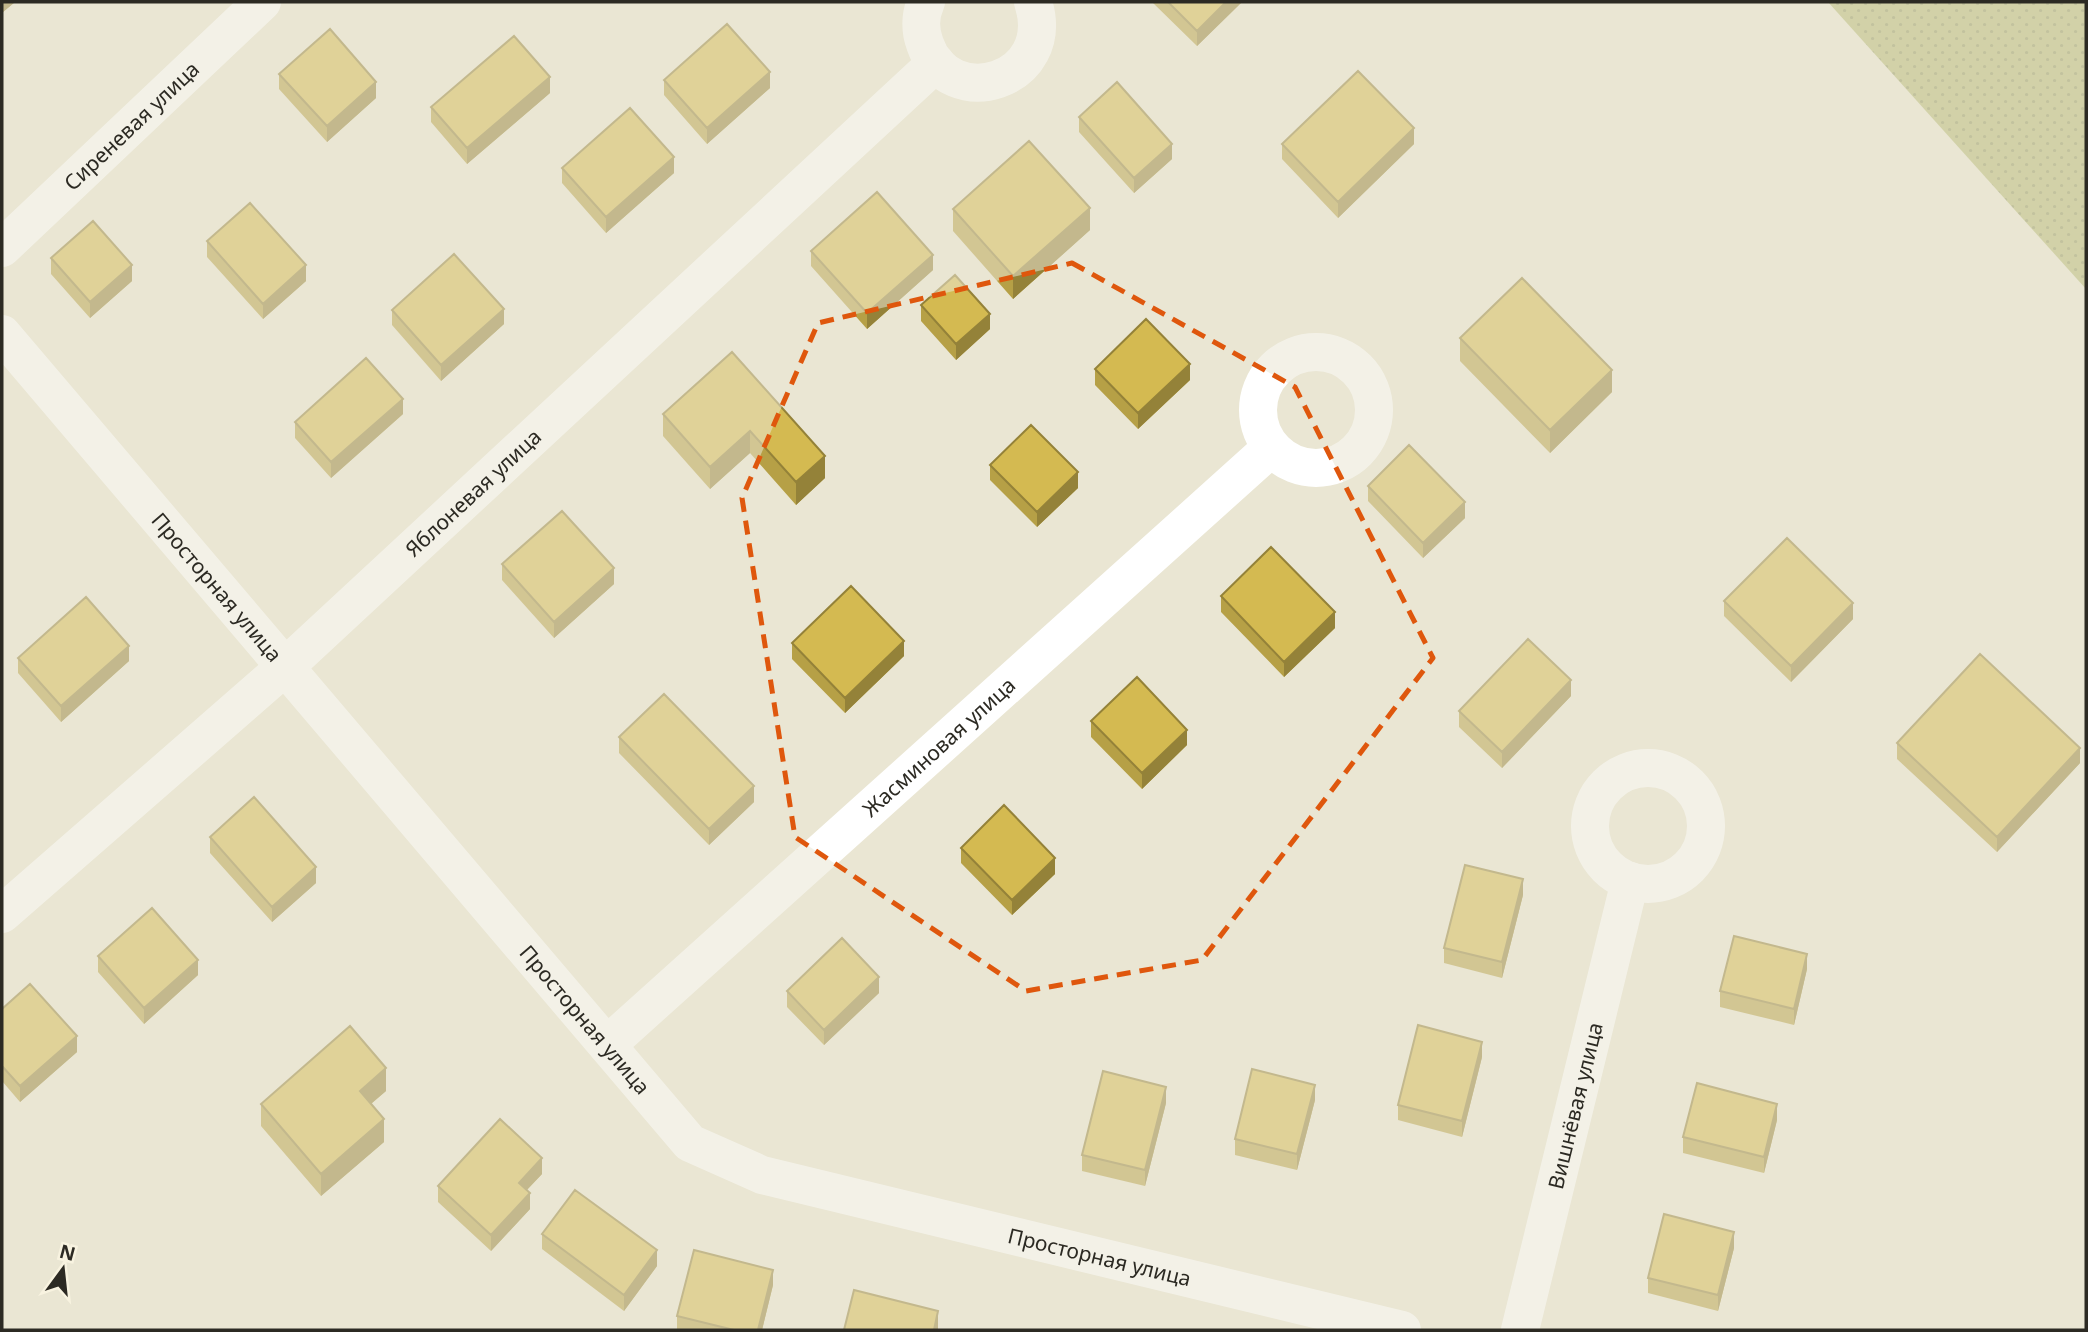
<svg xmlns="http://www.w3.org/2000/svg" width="2088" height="1332" font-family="'Noto Sans',sans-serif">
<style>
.grass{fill:url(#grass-dots)}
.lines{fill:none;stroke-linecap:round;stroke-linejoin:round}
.minor{stroke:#fff;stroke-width:38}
.wall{fill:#b6a046}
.shaded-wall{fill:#948239}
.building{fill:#d4ba51;stroke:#948239;stroke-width:2}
.marked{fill:none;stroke:#df570d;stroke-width:5;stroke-dasharray:14 9;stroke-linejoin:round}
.labels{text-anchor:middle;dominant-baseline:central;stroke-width:7;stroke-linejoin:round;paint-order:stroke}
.street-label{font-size:21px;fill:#2c2a23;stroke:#f8f3e0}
</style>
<defs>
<pattern id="grass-dots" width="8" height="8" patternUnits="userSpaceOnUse" patternTransform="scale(1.75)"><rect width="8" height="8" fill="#b5b973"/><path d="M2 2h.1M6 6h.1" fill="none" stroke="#93975e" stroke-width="1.8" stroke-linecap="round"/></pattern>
</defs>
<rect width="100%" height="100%" fill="#eae6d3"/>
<path class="grass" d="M 1828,2 L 2086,2 L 2086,289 Z"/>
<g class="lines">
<g class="minor">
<path d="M 926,2 C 920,15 920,31 925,44 C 949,114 1059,82 1033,2"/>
<path id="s1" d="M 2,248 L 262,2"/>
<path id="s2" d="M 2,334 L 690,1143 L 762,1175 L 1402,1330"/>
<circle cx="1316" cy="410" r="58"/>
<circle cx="1648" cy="826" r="58"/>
<path id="s3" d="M 2,914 L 285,667 L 936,63"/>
<path id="s4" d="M 607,1045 L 1270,449"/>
<path id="s5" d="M 1520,1330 L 1630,881"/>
</g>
</g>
<path class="wall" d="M 2,2 L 15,2 L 3,12 L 2,10 Z
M 1152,2 L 1242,2 L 1197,46 Z
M 279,74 L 376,98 L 327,142 L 279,89 Z
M 664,80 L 770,88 L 707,144 L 664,95 Z
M 550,93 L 467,164 L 431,122 L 431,107 Z
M 1079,117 L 1172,159 L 1134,193 L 1079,132 Z
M 1282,144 L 1414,144 L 1338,218 L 1282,159 Z
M 562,168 L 674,173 L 606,233 L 562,183 Z
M 953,209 L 1090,230 L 1013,299 L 953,231 Z
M 207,241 L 306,281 L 263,319 L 207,257 Z
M 811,251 L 933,270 L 867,329 L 811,266 Z
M 51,258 L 132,281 L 90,318 L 51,274 Z
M 921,305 L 990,329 L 956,360 L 921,321 Z
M 392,310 L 504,324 L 441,381 L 392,325 Z
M 1460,338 L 1612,392 L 1550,453 L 1460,361 Z
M 732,352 L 825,478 L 796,505 L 750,453 L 710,489 L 663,436 L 663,414 Z
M 1095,369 L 1190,380 L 1138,429 L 1095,385 Z
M 403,414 L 331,478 L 295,438 L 295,422 Z
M 990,465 L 1078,488 L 1037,527 L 990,480 Z
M 1368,486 L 1465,518 L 1423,558 L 1368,501 Z
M 502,564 L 614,584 L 554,638 L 502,580 Z
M 1221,596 L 1335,628 L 1284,677 L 1221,612 Z
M 1724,601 L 1853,619 L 1791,682 L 1724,616 Z
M 792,643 L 904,656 L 845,713 L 792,659 Z
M 18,658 L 129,661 L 61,722 L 18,673 Z
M 1571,696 L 1502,768 L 1459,727 L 1459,711 Z
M 1091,721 L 1187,745 L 1142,789 L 1091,737 Z
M 619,737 L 754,802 L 709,845 L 619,753 Z
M 1897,743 L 2080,763 L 1997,852 L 1897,759 Z
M 210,837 L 316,883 L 272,922 L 210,853 Z
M 961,848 L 1055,874 L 1012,915 L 961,863 Z
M 1523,895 L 1502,978 L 1444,963 L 1444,948 Z
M 98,956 L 198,975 L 144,1024 L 98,972 Z
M 1807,969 L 1794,1025 L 1720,1007 L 1720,991 Z
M 787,991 L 879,993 L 824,1045 L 787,1007 Z
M 2,1009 L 77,1052 L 20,1102 L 2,1081 Z
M 1482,1057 L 1462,1137 L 1398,1120 L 1398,1105 Z
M 386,1091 L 371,1104 L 384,1142 L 321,1196 L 261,1126 L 261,1104 Z
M 1315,1100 L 1297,1170 L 1235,1155 L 1235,1139 Z
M 1166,1103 L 1145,1186 L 1082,1171 L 1082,1155 Z
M 1777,1120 L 1764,1173 L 1683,1153 L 1683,1137 Z
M 542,1174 L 527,1190 L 530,1209 L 491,1251 L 438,1202 L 438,1186 Z
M 542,1234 L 657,1266 L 624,1311 L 542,1249 Z
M 1734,1248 L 1718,1311 L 1648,1293 L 1648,1278 Z
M 773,1285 L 762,1330 L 677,1330 L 677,1316 Z"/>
<path class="shaded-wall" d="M 3,2 L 15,2 L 3,12 Z
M 1226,2 L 1242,2 L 1197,46 L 1197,31 Z
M 770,72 L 770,88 L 707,144 L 707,128 Z
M 550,77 L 550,93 L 467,164 L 467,148 Z
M 376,82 L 376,98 L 327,142 L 327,126 Z
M 1414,128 L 1414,144 L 1338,218 L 1338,202 Z
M 1172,144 L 1172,159 L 1134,193 L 1134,178 Z
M 674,157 L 674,173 L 606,233 L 606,217 Z
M 1090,208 L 1090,230 L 1013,299 L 1013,276 Z
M 933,255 L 933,270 L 867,329 L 867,313 Z
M 132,265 L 132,281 L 90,318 L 90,302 Z
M 306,265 L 306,281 L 263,319 L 263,304 Z
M 504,309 L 504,324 L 441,381 L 441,365 Z
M 990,314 L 990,329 L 956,360 L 956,344 Z
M 1190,364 L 1190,380 L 1138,429 L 1138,413 Z
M 1612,370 L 1612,392 L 1550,453 L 1550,430 Z
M 403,399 L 403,414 L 331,478 L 331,462 Z
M 750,431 L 750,453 L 710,489 L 710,467 Z
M 825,456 L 825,478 L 796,505 L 796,482 Z
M 1078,472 L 1078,488 L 1037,527 L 1037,512 Z
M 1465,502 L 1465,518 L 1423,558 L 1423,543 Z
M 614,568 L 614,584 L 554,638 L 554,622 Z
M 1853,603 L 1853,619 L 1791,682 L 1791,666 Z
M 1335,612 L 1335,628 L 1284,677 L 1284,662 Z
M 904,641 L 904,656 L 845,713 L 845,698 Z
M 129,646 L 129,661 L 61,722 L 61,706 Z
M 1571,680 L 1571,696 L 1502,768 L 1502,752 Z
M 1187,730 L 1187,745 L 1142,789 L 1142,773 Z
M 2080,748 L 2080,763 L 1997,852 L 1997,837 Z
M 754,786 L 754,802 L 709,845 L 709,829 Z
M 1055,858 L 1055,874 L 1012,915 L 1012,900 Z
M 316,867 L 316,883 L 272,922 L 272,907 Z
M 1523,879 L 1523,895 L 1502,978 L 1502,962 Z
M 1807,954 L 1807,969 L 1794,1025 L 1794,1009 Z
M 198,960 L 198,975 L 144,1024 L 144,1008 Z
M 879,977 L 879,993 L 824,1045 L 824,1030 Z
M 77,1036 L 77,1052 L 20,1102 L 20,1086 Z
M 1482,1042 L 1482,1057 L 1462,1137 L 1462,1121 Z
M 386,1068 L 386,1091 L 360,1113 L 360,1091 Z
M 1315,1085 L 1315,1100 L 1297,1170 L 1297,1154 Z
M 1166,1087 L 1166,1103 L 1145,1186 L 1145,1170 Z
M 1777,1104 L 1777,1120 L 1764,1173 L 1764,1157 Z
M 384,1119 L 384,1142 L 321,1196 L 321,1174 Z
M 542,1158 L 542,1174 L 519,1198 L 519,1183 Z
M 530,1193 L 530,1209 L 491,1251 L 491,1235 Z
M 1734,1232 L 1734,1248 L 1718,1311 L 1718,1295 Z
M 657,1250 L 657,1266 L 624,1311 L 624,1295 Z
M 773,1270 L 773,1285 L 762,1330 L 758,1330 Z
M 938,1311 L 938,1330 L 934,1330 Z"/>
<path class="building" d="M 1168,2 L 1226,2 L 1197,31 Z
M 727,24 L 770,72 L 707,128 L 664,80 Z
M 330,29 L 376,82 L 327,126 L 279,74 Z
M 514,36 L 550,77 L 467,148 L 431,107 Z
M 1358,71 L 1414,128 L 1338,202 L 1282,144 Z
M 1117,82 L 1172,144 L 1134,178 L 1079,117 Z
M 630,108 L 674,157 L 606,217 L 562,168 Z
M 1029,141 L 1090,208 L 1013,276 L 953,209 Z
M 877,192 L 933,255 L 867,313 L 811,251 Z
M 250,203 L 306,265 L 263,304 L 207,241 Z
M 93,221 L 132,265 L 90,302 L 51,258 Z
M 454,254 L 504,309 L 441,365 L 392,310 Z
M 955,275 L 990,314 L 956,344 L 921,305 Z
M 1522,278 L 1612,370 L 1550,430 L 1460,338 Z
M 1146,319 L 1190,364 L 1138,413 L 1095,369 Z
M 732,352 L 825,456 L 796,482 L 750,431 L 710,467 L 663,414 Z
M 366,358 L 403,399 L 331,462 L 295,422 Z
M 1031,425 L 1078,472 L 1037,512 L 990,465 Z
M 1409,445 L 1465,502 L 1423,543 L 1368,486 Z
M 562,511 L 614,568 L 554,622 L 502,564 Z
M 1787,538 L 1853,603 L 1791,666 L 1724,601 Z
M 1271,547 L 1335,612 L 1284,662 L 1221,596 Z
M 851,586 L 904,641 L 845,698 L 792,643 Z
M 86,597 L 129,646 L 61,706 L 18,658 Z
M 1528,639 L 1571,680 L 1502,752 L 1459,711 Z
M 1980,654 L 2080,748 L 1997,837 L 1897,743 Z
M 1137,677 L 1187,730 L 1142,773 L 1091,721 Z
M 664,694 L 754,786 L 709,829 L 619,737 Z
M 254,797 L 316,867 L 272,907 L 210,837 Z
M 1004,805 L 1055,858 L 1012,900 L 961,848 Z
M 1465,865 L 1523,879 L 1502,962 L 1444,948 Z
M 152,908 L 198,960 L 144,1008 L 98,956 Z
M 1734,936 L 1807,954 L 1794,1009 L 1720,991 Z
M 842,938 L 879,977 L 824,1030 L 787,991 Z
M 30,984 L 77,1036 L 20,1086 L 2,1066 L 2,1009 Z
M 1418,1025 L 1482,1042 L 1462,1121 L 1398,1105 Z
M 350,1026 L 386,1068 L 360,1091 L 384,1119 L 321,1174 L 261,1104 Z
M 1252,1069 L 1315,1085 L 1297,1154 L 1235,1139 Z
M 1103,1071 L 1166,1087 L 1145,1170 L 1082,1155 Z
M 1697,1083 L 1777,1104 L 1764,1157 L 1683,1137 Z
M 500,1119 L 542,1158 L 519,1183 L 530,1193 L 491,1235 L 438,1186 Z
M 575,1190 L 657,1250 L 624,1295 L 542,1234 Z
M 1664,1214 L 1734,1232 L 1718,1295 L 1648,1278 Z
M 694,1250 L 773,1270 L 758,1330 L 734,1330 L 677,1316 Z
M 854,1290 L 938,1311 L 934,1330 L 844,1330 Z"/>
<path d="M0 0H2088V1332H0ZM 1072,263 L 1295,387 L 1433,658 L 1202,960 L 1026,991 L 795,837 L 742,498 L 818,323 Z" fill="#eae6d3" fill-opacity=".55" fill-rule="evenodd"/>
<path class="marked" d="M 1072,263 L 1295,387 L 1433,658 L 1202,960 L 1026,991 L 795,837 L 742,498 L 818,323 Z"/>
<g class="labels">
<g class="street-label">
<text stroke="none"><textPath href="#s1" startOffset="178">Сиреневая улица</textPath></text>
<text stroke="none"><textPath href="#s3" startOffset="632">Яблоневая улица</textPath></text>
<text stroke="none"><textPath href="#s2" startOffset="332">Просторная улица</textPath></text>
<text stroke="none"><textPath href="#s4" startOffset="446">Жасминовая улица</textPath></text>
<text stroke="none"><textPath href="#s2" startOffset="900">Просторная улица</textPath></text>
<text stroke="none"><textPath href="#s5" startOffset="231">Вишнёвая улица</textPath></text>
<text stroke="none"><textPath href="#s2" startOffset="1488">Просторная улица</textPath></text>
</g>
</g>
<rect width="2088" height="1332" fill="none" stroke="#2c2a23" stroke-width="7"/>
<g transform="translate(63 1269) rotate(15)" stroke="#f8f3e0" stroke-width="5" paint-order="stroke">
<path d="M0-5L12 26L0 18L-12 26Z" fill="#2c2a23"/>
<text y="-10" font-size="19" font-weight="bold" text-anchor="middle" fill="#2c2a23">N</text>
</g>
</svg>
